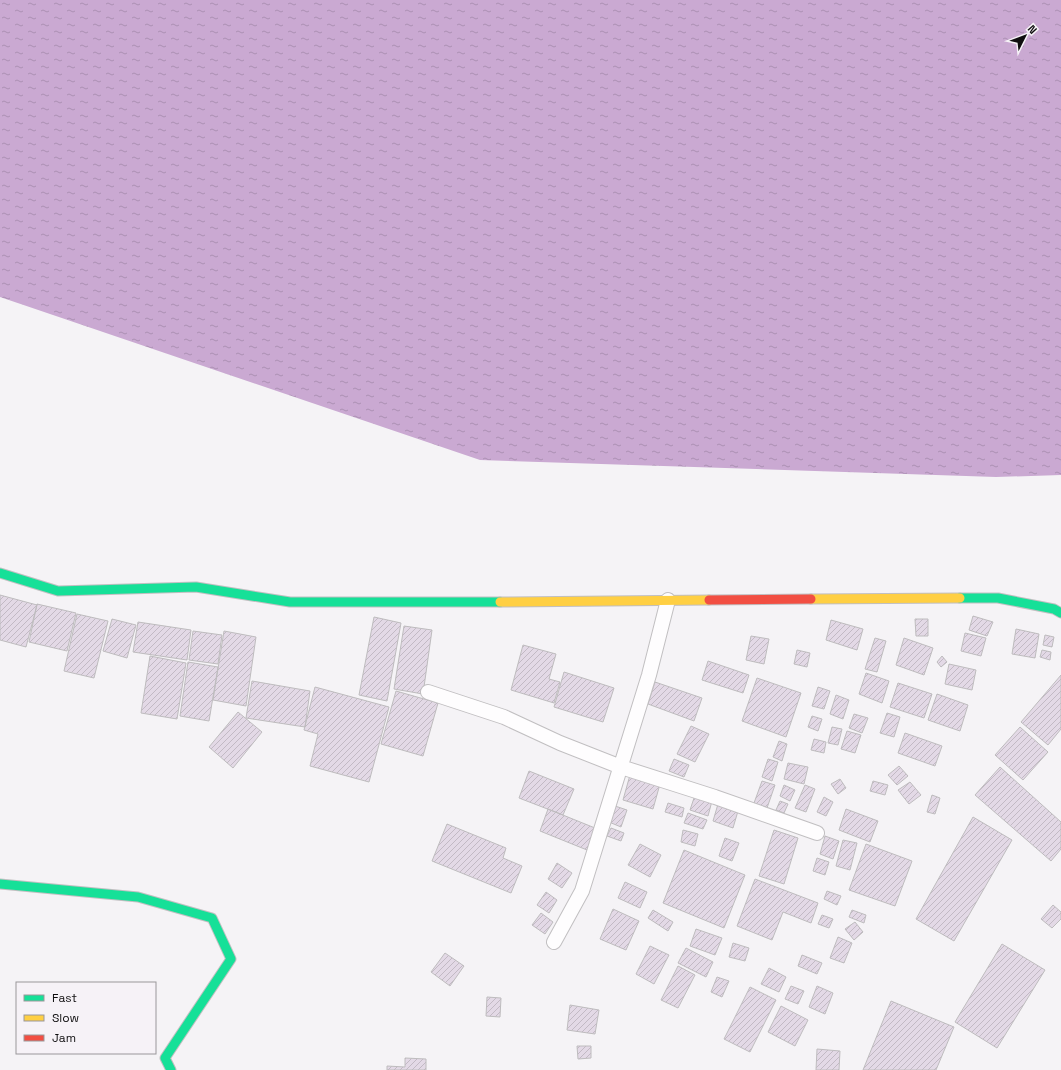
<svg xmlns="http://www.w3.org/2000/svg" width="1061" height="1070" font-family="'Space Grotesk',sans-serif">
<style>
.water{fill:url(#water-ripples)}
.building{fill:url(#building-hatch);stroke:#bebcbe}
.lines{fill:none;stroke-linecap:round;stroke-linejoin:round}
.lane-casing{stroke:#c1bfc1;stroke-width:16}
.fast-casing{stroke:#c1bfc1;stroke-width:11}
.slow-casing{stroke:#c1bfc1;stroke-width:11}
.jam-casing{stroke:#c1bfc1;stroke-width:11}
.lane{stroke:#fefdfe;stroke-width:14}
.fast{stroke:#16e098;stroke-width:9}
.slow{stroke:#ffcf43;stroke-width:9}
.jam{stroke:#f24e42;stroke-width:9}
</style>
<defs>
<pattern id="water-ripples" width="26" height="14" patternUnits="userSpaceOnUse"><rect width="26" height="14" fill="#caa9d2"/><path d="M2 4q2-2 4 0t4 0M15 11q2-2 4 0t4 0" fill="none" stroke="#ac90b3"/></pattern>
<pattern id="building-hatch" width="6" height="6" patternUnits="userSpaceOnUse"><rect width="6" height="6" fill="#e3d9e6"/><path d="M-1 1l2-2M0 6l6-6M5 7l2-2" fill="none" stroke="#c2b9c4"/></pattern>
</defs>
<rect width="100%" height="100%" fill="#f5f3f6"/>
<path class="water" d="M 0,0 L 1061,0 L 1061,475 L 996,477 L 480,460 L 0,297 Z"/>
<path class="building" d="M 0,595 L 37,605 L 26,647 L 0,640 Z
M 37,604 L 76,613 L 67,651 L 29,642 Z
M 77,614 L 108,621 L 94,678 L 64,671 Z
M 973,616 L 993,622 L 987,636 L 969,630 Z
M 374,617 L 401,623 L 387,701 L 359,695 Z
M 112,619 L 136,625 L 127,658 L 103,651 Z
M 915,619 L 928,619 L 928,636 L 916,636 Z
M 831,620 L 863,629 L 857,650 L 826,640 Z
M 138,622 L 191,630 L 187,660 L 133,652 Z
M 404,626 L 432,630 L 423,694 L 394,689 Z
M 1016,629 L 1039,634 L 1035,658 L 1012,654 Z
M 193,631 L 222,635 L 218,664 L 189,660 Z
M 224,631 L 256,637 L 246,706 L 213,700 Z
M 965,633 L 986,638 L 981,656 L 961,651 Z
M 1045,635 L 1054,637 L 1052,647 L 1043,645 Z
M 751,636 L 769,639 L 764,664 L 746,660 Z
M 875,638 L 886,641 L 877,672 L 865,669 Z
M 904,638 L 933,648 L 924,675 L 896,665 Z
M 523,645 L 556,654 L 549,679 L 560,682 L 554,703 L 511,690 Z
M 797,650 L 810,653 L 807,667 L 794,664 Z
M 1042,650 L 1051,652 L 1050,660 L 1040,657 Z
M 150,656 L 186,663 L 177,719 L 141,713 Z
M 942,656 L 947,662 L 941,667 L 937,662 Z
M 708,661 L 749,675 L 743,693 L 702,680 Z
M 188,662 L 218,667 L 209,721 L 180,716 Z
M 949,664 L 976,670 L 972,690 L 945,684 Z
M 564,672 L 614,688 L 603,722 L 554,707 Z
M 866,673 L 889,681 L 882,703 L 859,694 Z
M 1061,675 L 1061,729 L 1048,745 L 1021,722 Z
M 757,678 L 801,693 L 786,737 L 742,721 Z
M 252,681 L 310,691 L 305,727 L 246,718 Z
M 655,682 L 702,698 L 694,721 L 648,704 Z
M 898,683 L 932,694 L 924,718 L 890,707 Z
M 315,687 L 389,707 L 369,782 L 310,766 L 318,734 L 304,730 Z
M 818,687 L 830,691 L 824,709 L 812,706 Z
M 396,691 L 438,703 L 423,756 L 381,744 Z
M 937,694 L 968,705 L 960,731 L 928,720 Z
M 836,695 L 849,700 L 843,719 L 830,714 Z
M 238,712 L 262,732 L 233,768 L 209,747 Z
M 887,713 L 900,717 L 894,737 L 880,733 Z
M 854,714 L 868,718 L 862,733 L 849,728 Z
M 812,716 L 822,719 L 818,731 L 808,727 Z
M 691,726 L 709,734 L 695,762 L 677,754 Z
M 832,727 L 842,729 L 838,745 L 828,743 Z
M 1020,727 L 1048,752 L 1023,780 L 995,755 Z
M 847,731 L 861,735 L 855,753 L 841,749 Z
M 905,733 L 942,746 L 935,766 L 898,753 Z
M 814,739 L 826,742 L 824,753 L 811,750 Z
M 779,741 L 787,744 L 782,761 L 773,757 Z
M 674,759 L 689,765 L 684,777 L 669,771 Z
M 768,759 L 778,762 L 772,781 L 762,777 Z
M 788,763 L 808,767 L 804,784 L 784,779 Z
M 899,766 L 908,776 L 897,785 L 888,775 Z
M 1000,767 L 1061,822 L 1061,849 L 1051,861 L 975,795 Z
M 529,771 L 574,789 L 563,815 L 519,798 Z
M 630,775 L 660,784 L 653,809 L 623,800 Z
M 840,779 L 846,788 L 838,794 L 831,784 Z
M 762,781 L 775,785 L 767,808 L 754,803 Z
M 873,781 L 888,785 L 885,795 L 870,791 Z
M 910,782 L 921,795 L 909,804 L 898,790 Z
M 784,785 L 795,790 L 790,801 L 780,796 Z
M 805,785 L 815,789 L 806,812 L 795,808 Z
M 695,795 L 712,801 L 708,816 L 690,810 Z
M 932,795 L 940,798 L 935,814 L 927,812 Z
M 824,797 L 833,802 L 826,816 L 817,812 Z
M 780,801 L 788,804 L 784,813 L 776,810 Z
M 668,803 L 684,808 L 682,817 L 665,812 Z
M 718,804 L 738,811 L 733,828 L 713,821 Z
M 615,806 L 627,810 L 621,827 L 609,822 Z
M 548,809 L 595,828 L 587,850 L 540,831 Z
M 846,809 L 878,821 L 870,842 L 839,830 Z
M 688,813 L 707,820 L 703,829 L 684,823 Z
M 973,817 L 1012,840 L 954,941 L 916,919 Z
M 447,824 L 506,848 L 503,858 L 522,866 L 511,893 L 432,861 Z
M 611,828 L 624,833 L 621,841 L 607,836 Z
M 683,830 L 698,834 L 695,846 L 681,842 Z
M 774,830 L 798,838 L 784,884 L 759,876 Z
M 825,836 L 839,841 L 833,859 L 820,854 Z
M 725,838 L 739,843 L 732,861 L 719,856 Z
M 843,840 L 857,843 L 850,870 L 836,866 Z
M 640,844 L 661,855 L 650,877 L 628,865 Z
M 866,844 L 912,861 L 895,906 L 849,890 Z
M 684,850 L 745,875 L 724,928 L 663,903 Z
M 817,858 L 829,862 L 825,875 L 813,871 Z
M 557,863 L 572,873 L 562,888 L 548,879 Z
M 755,879 L 818,903 L 811,923 L 783,912 L 772,940 L 737,926 Z
M 625,882 L 647,892 L 640,908 L 618,898 Z
M 827,891 L 841,896 L 837,905 L 824,899 Z
M 546,892 L 557,900 L 549,913 L 537,905 Z
M 1053,905 L 1061,912 L 1061,919 L 1052,928 L 1041,919 Z
M 613,909 L 639,921 L 626,950 L 600,939 Z
M 653,910 L 673,922 L 668,931 L 648,918 Z
M 852,910 L 866,915 L 864,923 L 849,917 Z
M 541,913 L 553,922 L 545,934 L 532,925 Z
M 822,915 L 833,919 L 829,928 L 818,924 Z
M 855,922 L 863,932 L 854,940 L 845,929 Z
M 696,929 L 722,938 L 715,955 L 690,946 Z
M 838,937 L 852,943 L 844,963 L 830,958 Z
M 733,943 L 749,948 L 745,961 L 729,957 Z
M 1002,944 L 1045,970 L 997,1048 L 955,1022 Z
M 650,946 L 669,955 L 654,984 L 636,974 Z
M 686,948 L 713,962 L 706,977 L 678,963 Z
M 445,953 L 464,966 L 450,986 L 431,972 Z
M 802,955 L 822,963 L 817,974 L 798,966 Z
M 678,966 L 695,975 L 678,1008 L 661,1000 Z
M 769,968 L 786,977 L 779,992 L 761,984 Z
M 717,977 L 729,981 L 722,997 L 711,992 Z
M 791,986 L 804,991 L 798,1004 L 785,999 Z
M 817,986 L 833,993 L 825,1014 L 809,1007 Z
M 750,987 L 776,1000 L 750,1052 L 724,1039 Z
M 487,997 L 501,998 L 500,1017 L 486,1016 Z
M 891,1001 L 954,1027 L 936,1070 L 863,1070 Z
M 570,1005 L 599,1010 L 595,1034 L 567,1030 Z
M 781,1006 L 808,1020 L 795,1046 L 768,1032 Z
M 577,1046 L 591,1046 L 591,1058 L 578,1059 Z
M 817,1049 L 840,1051 L 839,1070 L 816,1070 Z
M 405,1058 L 426,1059 L 426,1070 L 387,1070 L 387,1066 L 405,1067 Z"/>
<g class="lines">
<defs>
<path id="lane" d="M 428,692 L 504,717 L 560,743 L 621,767 L 715,797 L 817,833
M 554,942 L 582,891 L 649,675 L 668,600"/>
<path id="fast" d="M 0,573 L 58,591 L 196,587 L 290,602 L 500,602
M 960,598 L 998,598 L 1054,609 L 1061,613
M 0,884 L 138,897 L 212,918 L 231,959 L 165,1058 L 171,1070"/>
<path id="slow" d="M 811,599 L 960,598
M 500,602 L 709,600"/>
<path id="jam" d="M 709,600 L 811,599"/>
</defs>
<use href="#lane" class="lane-casing"/>
<use href="#fast" class="fast-casing"/>
<use href="#slow" class="slow-casing"/>
<use href="#jam" class="jam-casing"/>
<use href="#lane" class="lane"/>
<use href="#fast" class="fast"/>
<use href="#slow" class="slow"/>
<use href="#jam" class="jam"/>
</g>
<rect x="16" y="982" width="140" height="72" fill="#f6f2f7" stroke="#9a979a"/>
<rect x="24" y="995" width="20" height="6" fill="#16e098" stroke="#9a979a"/>
<text x="52" y="1002" font-size="12" fill="#0f0e0f">Fast</text>
<rect x="24" y="1015" width="20" height="6" fill="#ffcf43" stroke="#9a979a"/>
<text x="52" y="1022" font-size="12" fill="#0f0e0f">Slow</text>
<rect x="24" y="1035" width="20" height="6" fill="#f24e42" stroke="#9a979a"/>
<text x="52" y="1042" font-size="12" fill="#0f0e0f">Jam</text>
<g transform="translate(1025 36) rotate(48)" stroke="#f6f2f7" stroke-width="3" paint-order="stroke">
<path d="M0-3L7 15L0 10L-7 15Z" fill="#0f0e0f"/>
<text y="-6" font-size="11" font-weight="bold" text-anchor="middle" fill="#0f0e0f">N</text>
</g>
</svg>
